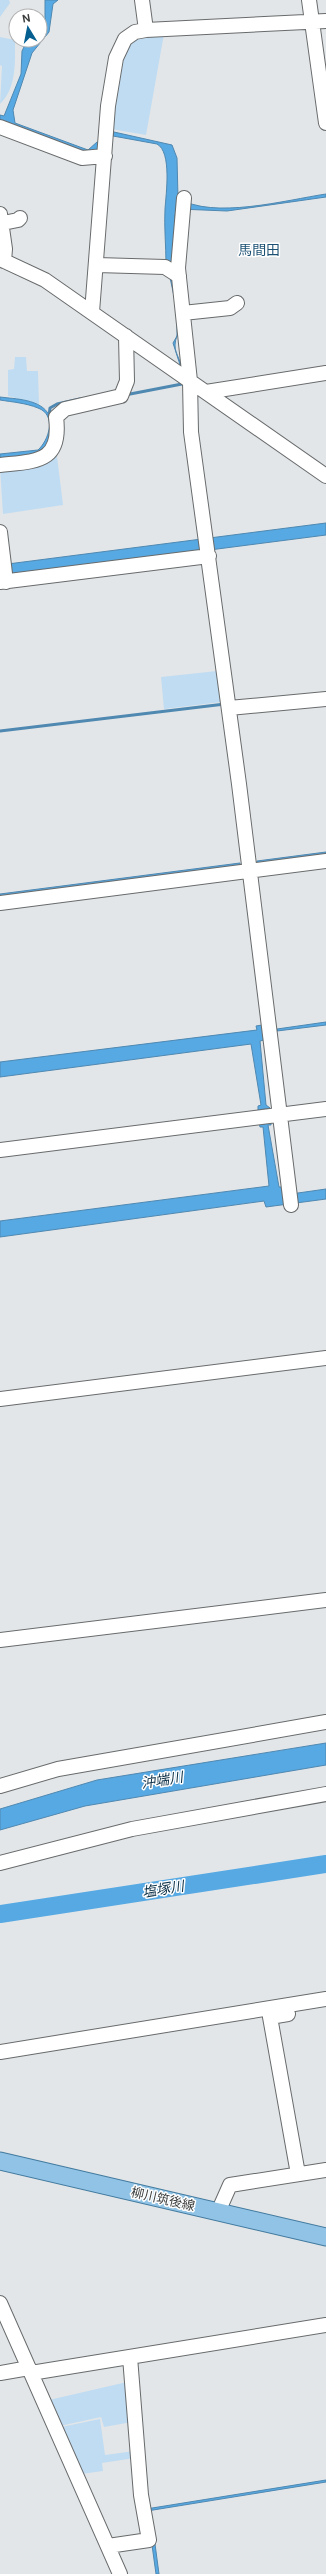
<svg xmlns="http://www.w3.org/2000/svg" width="326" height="2574" font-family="'DM Sans','Noto Sans JP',sans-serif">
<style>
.green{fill:#c0dcf2}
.water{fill:#57a9e3;stroke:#4f88b1}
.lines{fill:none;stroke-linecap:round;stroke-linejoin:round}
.stream{stroke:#4f88b1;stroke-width:3}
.river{stroke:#57a9e3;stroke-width:18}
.minor-casing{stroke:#686b6c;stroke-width:16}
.major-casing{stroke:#427a9f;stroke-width:19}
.minor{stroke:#fff;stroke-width:14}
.major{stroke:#90c3e5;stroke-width:17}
.labels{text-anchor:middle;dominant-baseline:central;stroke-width:3;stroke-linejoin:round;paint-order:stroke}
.street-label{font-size:13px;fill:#3b3c3d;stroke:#fff}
.neighbourhood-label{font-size:14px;fill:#1b5073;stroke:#fff}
.water-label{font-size:14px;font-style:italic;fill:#0b2f46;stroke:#fff}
</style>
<rect width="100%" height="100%" fill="#e3e6e8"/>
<path class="green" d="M 0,0 L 9,0 L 10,3 L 0,17 Z
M 164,34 L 146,135 L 111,129 L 123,50 L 131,41 Z
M 0,37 L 15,40 C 15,61 17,88 0,104 L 2,66 L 0,65 Z
M 15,357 L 26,357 L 27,371 L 38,371 L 39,404 L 8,396 L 8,370 L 14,369 Z
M 56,448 L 63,505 L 3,514 L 0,467 Z
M 217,671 L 221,702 L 164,709 L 161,677 Z
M 127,2382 L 132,2422 L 104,2427 L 101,2417 L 60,2426 L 49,2400 Z
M 100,2419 L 105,2455 L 134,2451 L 135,2458 L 102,2463 L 103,2471 L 81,2474 L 61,2427 Z"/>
<path class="water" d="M 45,0 L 58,0 L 53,4 L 49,32 L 32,53 L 13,110 L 15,123 L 88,150 L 97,142 L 101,145 L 96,150 L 84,153 L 0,123 L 0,115 L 4,116 L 21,74 L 22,51 L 27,41 L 40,40 L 40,35 L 45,25 Z
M 114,132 L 172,145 L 177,158 L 178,198 C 213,220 286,200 326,194 L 326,197 L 227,211 L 179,209 L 175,215 L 174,260 L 171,264 L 166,264 C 166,246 164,227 165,209 C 166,194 172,152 157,144 L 113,136 Z
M 169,273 C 177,289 180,309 179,327 C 179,334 175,338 175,345 C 175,355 182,361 182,371 L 173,343 L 177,336 L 177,310 Z
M 0,397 C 15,399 41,399 49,415 C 52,422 51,433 51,440 L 41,454 L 0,460 L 0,454 L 38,450 C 49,440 57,415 38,408 C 26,403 12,402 0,400 Z
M 326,523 L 326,535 L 0,577 L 0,565 Z
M 326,852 L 326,855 L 257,864 L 257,861 Z
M 240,863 L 240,866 L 0,897 L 0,894 Z
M 326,1022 L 326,1025 L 277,1031 L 277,1029 Z
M 262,1025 L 264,1040 L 260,1041 L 266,1105 L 270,1108 L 258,1110 L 258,1106 L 261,1105 L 251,1044 L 0,1077 L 0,1062 L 257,1030 L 256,1026 Z
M 271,1122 L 271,1125 L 268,1125 L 279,1187 L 283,1187 L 284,1195 L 326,1189 L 326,1199 L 266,1207 L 264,1201 L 0,1237 L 0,1221 L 269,1186 L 263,1127 L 260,1127 L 259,1123 Z
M 326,1743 L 326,1765 L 85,1806 L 0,1830 L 0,1809 L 97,1780 Z
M 326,2480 L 326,2482 L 147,2511 L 146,2509 Z
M 155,2544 L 159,2574 L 156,2574 L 152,2545 Z"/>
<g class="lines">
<path class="stream" d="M 125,395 L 182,384
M 49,416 L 50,408 L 57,404 L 80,399
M 0,731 L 225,704"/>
<path class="river" d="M 0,1914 L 326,1864"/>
<defs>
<path id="minor" d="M 142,0 L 146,30
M 309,0 L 326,123
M 0,127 L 82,158 L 105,156
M 184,198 L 178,268 L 190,381 L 191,432 L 239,784 L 291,1205
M 0,214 L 5,249 L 4,261
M 3,223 L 18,220 L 20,218
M 0,259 L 45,280 L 326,476
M 97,265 L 165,267 L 179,276
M 92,312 L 108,106 L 116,58 L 125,39 L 135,32 L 146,30 L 326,21
M 183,313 L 230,308 L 237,303
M 206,392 L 326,373
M 0,465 C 36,461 62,463 56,417 L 65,409 L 121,396 L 127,381 L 126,336
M 0,532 L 6,582
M 0,582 L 209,556
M 229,708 L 326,699
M 0,903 L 326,861
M 0,1150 L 326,1109
M 0,1399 L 326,1358
M 0,1640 L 326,1600
M 0,1786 L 58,1769 L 326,1722
M 0,1863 L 132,1829 L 326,1794
M 288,2014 L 270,2017 L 298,2174
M 0,2052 L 326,1999
M 218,2212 L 230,2185 L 326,2170
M 0,2303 L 120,2574
M 0,2373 L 29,2368
M 31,2373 L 326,2325
M 108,2546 L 149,2540 L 141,2495 L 130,2357"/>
<path id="major" d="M 0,2161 L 326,2237"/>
</defs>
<use href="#minor" class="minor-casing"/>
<use href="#major" class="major-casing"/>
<use href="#minor" class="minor"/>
<use href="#major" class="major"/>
</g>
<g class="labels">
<g class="street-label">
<text transform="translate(163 2199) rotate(13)">柳川筑後線</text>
</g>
<g class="neighbourhood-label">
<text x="259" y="250">馬間田</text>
</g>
<g class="water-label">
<text transform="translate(162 1780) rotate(-9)">沖端川</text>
<text transform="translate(163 1889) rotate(-9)">塩塚川</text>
</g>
</g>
<g transform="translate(28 28) rotate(350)"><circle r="19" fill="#ffffff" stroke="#b1b1b1"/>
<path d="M0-3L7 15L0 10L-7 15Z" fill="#056091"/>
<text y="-6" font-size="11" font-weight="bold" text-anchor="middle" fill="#3b3c3d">N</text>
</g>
</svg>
